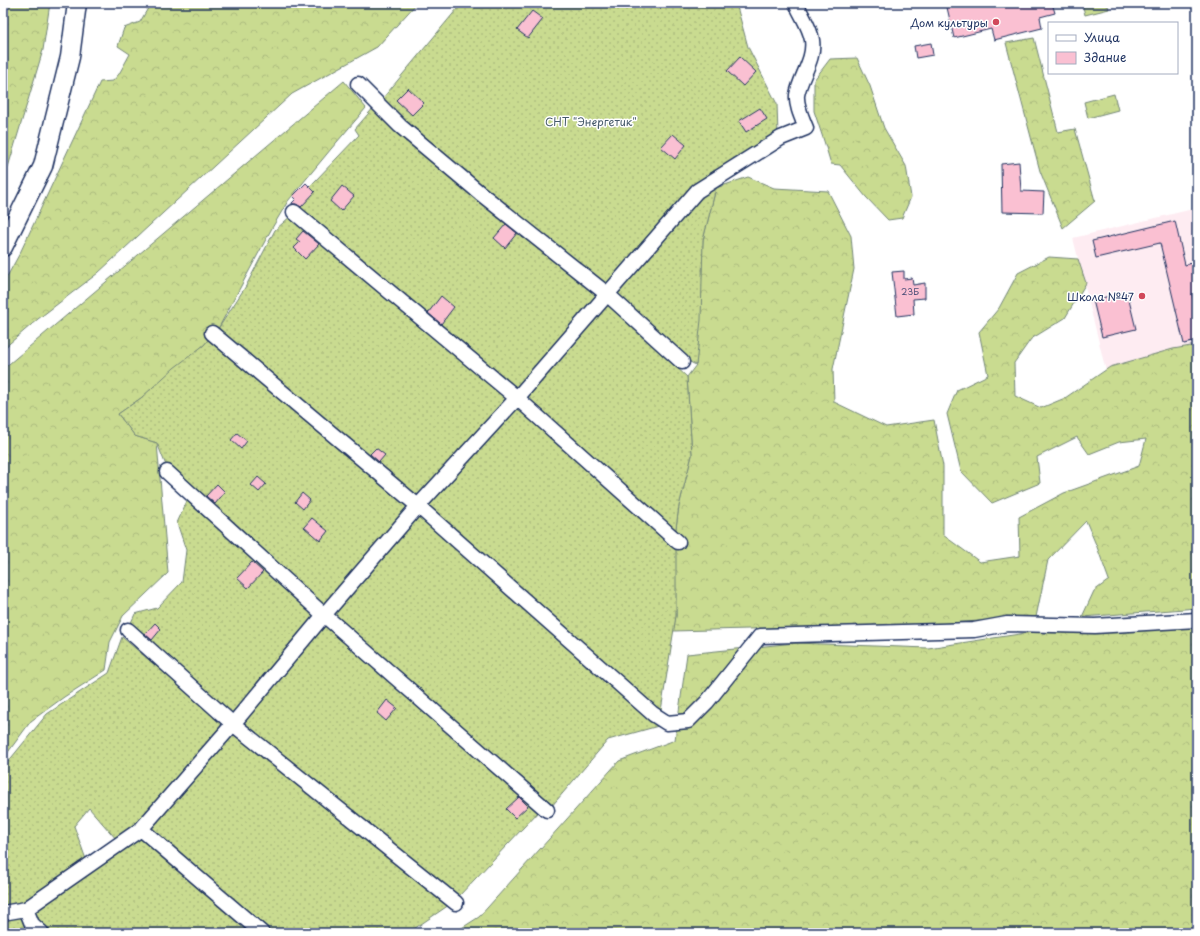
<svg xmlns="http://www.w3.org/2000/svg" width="1200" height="936" font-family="'Playpen Sans',sans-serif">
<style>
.built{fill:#feecf2}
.grass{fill:url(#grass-tufts);stroke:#728577}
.forest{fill:url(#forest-crowns);stroke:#728577}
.garden{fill:url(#garden-dots);stroke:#728577}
.building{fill:#fac0d2;stroke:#1b2f5e}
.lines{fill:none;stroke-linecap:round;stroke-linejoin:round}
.minor-casing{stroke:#1b2f5e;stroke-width:17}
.tertiary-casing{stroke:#1b2f5e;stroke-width:21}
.minor{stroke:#fff;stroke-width:14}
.tertiary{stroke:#fff;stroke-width:18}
.poi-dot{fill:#d1495b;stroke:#fff;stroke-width:1.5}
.labels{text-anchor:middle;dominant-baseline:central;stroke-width:3;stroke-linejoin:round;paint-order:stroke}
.number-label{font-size:9px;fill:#53537b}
.poi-label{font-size:11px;fill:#1b2f5e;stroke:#fff;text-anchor:end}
.park-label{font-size:11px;fill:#465a6a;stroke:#fff}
</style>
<defs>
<pattern id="grass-tufts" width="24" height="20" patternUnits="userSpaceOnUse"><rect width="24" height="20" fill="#c9db90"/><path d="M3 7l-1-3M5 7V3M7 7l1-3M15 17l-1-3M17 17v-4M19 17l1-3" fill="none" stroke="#acbc7f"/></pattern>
<pattern id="forest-crowns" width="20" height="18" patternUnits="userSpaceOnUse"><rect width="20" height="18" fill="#c9db90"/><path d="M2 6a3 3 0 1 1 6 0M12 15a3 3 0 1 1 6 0" fill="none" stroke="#acbc7f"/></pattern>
<pattern id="garden-dots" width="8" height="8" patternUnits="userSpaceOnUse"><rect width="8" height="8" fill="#c9db90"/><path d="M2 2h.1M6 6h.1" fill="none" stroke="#acbc7f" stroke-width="1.8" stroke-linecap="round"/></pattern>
</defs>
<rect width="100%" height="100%" fill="#fff"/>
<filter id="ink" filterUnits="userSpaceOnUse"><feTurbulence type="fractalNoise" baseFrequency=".025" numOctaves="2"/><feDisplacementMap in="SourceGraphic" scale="8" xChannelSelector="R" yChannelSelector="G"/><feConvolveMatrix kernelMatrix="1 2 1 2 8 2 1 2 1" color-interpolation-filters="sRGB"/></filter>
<g filter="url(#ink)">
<path class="built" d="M 1197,208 L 1197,353 L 1107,375 L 1073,238 Z"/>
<path class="grass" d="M 1082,3 L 1107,3 L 1109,9 L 1085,15 Z"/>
<path class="forest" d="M 3,3 L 50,3 L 43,50 L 3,184 Z
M 151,3 L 417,3 L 377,47 L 292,94 L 98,273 L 38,319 L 3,349 L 3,284 L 20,253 L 100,82 L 113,81 L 119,74 L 130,54 L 118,46 L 124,28 L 140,22 Z
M 1034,38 L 1058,132 L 1075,129 L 1095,201 L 1063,228 L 1040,171 L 1006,43 Z
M 857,58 L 870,86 L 884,128 L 906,166 L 911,197 L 902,218 L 888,220 L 866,197 L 840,165 L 831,164 L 824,141 L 814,111 L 814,80 L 830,59 Z
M 344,81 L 366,108 L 331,149 L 288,201 L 272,228 L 218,329 L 204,345 L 141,398 L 118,414 L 135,436 L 157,443 L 168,573 L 123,616 L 110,642 L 106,670 L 64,697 L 31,721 L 3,759 L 3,369 Z
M 1114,94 L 1118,110 L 1088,118 L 1084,102 Z
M 748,177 L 774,188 L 828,191 L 851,236 L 854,269 L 833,369 L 834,402 L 886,427 L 934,420 L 943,466 L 943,535 L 980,562 L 1020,556 L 1019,517 L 1064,493 L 1139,466 L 1146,439 L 1119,442 L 1089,454 L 1077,437 L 1037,457 L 1040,483 L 992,503 L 961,471 L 947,414 L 957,390 L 988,375 L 979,332 L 999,308 L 1018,273 L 1049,257 L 1078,259 L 1086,283 L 1065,318 L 1031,339 L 1014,363 L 1015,396 L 1041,408 L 1065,398 L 1110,367 L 1173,349 L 1197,345 L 1197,608 L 1082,617 L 1094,591 L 1109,580 L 1097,547 L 1086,521 L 1048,560 L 1036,617 L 936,624 L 673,631 L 676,616 L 675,535 L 679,506 L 692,455 L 687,377 L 696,365 L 703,240 L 716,188 Z
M 1197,627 L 1197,933 L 454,933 L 479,917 L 619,761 L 675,740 L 687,654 L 795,643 L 928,648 L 1059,628 Z"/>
<path class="garden" d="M 462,3 L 736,3 L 748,47 L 777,104 L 778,135 L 694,184 L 607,285 L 423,138 L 383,98 Z
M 375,106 L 599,295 L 518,389 L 341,246 L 294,203 L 359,135 L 355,129 Z
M 716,188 L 703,240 L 701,320 L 696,365 L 682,358 L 614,293 L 699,197 Z
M 292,215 L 509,399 L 419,499 L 218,329 L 246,286 L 275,230 Z
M 607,303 L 687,377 L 692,455 L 679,506 L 675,535 L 523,395 Z
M 213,334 L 413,508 L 325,608 L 167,468 L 157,443 L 135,436 L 118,414 L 141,398 L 174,368 L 204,345 Z
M 517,405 L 676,548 L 676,616 L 661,711 L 538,606 L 427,508 Z
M 187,501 L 316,617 L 232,718 L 130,625 L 135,614 L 157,608 L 182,582 L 186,550 L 177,523 Z
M 420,513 L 662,725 L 608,740 L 551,807 L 539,811 L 459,896 L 449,905 L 408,933 L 3,933 L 3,918 L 150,830 L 240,722 Z
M 122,637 L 223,723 L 138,825 L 117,840 L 89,808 L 74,826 L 87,862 L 24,904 L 3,908 L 3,768 L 47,714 L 109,673 Z"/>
<path class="building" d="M 946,3 L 1052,3 L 1055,13 L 1040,17 L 1042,28 L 994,40 L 991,29 L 954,38 Z
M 532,11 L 543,19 L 528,38 L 517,30 Z
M 931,43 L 933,55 L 916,58 L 914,46 Z
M 740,57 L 756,72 L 743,86 L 727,71 Z
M 408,88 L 424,103 L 412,115 L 396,100 Z
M 760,108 L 767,119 L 746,132 L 739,121 Z
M 673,134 L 686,145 L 675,159 L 661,147 Z
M 1019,162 L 1021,191 L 1044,192 L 1043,213 L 1002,212 L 1001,164 Z
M 306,183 L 315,192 L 301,207 L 296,204 L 292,204 L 292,203 L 296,199 L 293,196 Z
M 342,186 L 354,196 L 341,211 L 330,201 Z
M 1175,221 L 1185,265 L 1194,262 L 1197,275 L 1197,293 L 1192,294 L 1197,314 L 1197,341 L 1184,344 L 1160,243 L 1096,258 L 1092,241 Z
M 506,224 L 517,233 L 505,248 L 494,238 Z
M 303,231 L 319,244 L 305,259 L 294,248 L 300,242 L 296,239 Z
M 904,271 L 904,279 L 912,278 L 913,285 L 925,283 L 925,298 L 913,299 L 914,314 L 897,316 L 892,272 Z
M 1127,292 L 1136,329 L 1102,337 L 1093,300 Z
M 441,296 L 454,307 L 441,324 L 428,313 Z
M 237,433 L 247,441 L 241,449 L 231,440 Z
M 376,448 L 385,455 L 379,462 L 370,454 Z
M 258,477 L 266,484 L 259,492 L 251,485 Z
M 217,484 L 225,492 L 215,504 L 206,496 Z
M 302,493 L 310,500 L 303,509 L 295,502 Z
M 312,518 L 328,531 L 320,541 L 304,527 Z
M 252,562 L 263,572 L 248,588 L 237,578 Z
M 155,623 L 161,629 L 152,640 L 145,634 Z
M 387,700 L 397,708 L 386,721 L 377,713 Z
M 519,797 L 528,806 L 515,818 L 506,809 Z"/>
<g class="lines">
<defs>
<path id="minor" d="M 358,84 L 400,126 L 480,193 L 607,294 L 682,362
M 294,212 L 517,398 L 678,542
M 212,333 L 418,506 L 653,714 L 667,723 L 688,721 L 707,702 L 760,636 L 974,630 L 1007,624 L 1095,626 L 1197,620
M 167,472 L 324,615 L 547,810
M 128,630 L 233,724 L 456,903
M 141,829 L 262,933
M 26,909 L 32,924 L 42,933
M 3,913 L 26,909 L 141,829 L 233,724 L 324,615 L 418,506 L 517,398 L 697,191 L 781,138 L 806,128 C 802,118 796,106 797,95 C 800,77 815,59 812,40 C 810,27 801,15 796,3"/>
<path id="tertiary" d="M 3,247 L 43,166 L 70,57 L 77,3"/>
</defs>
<use href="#minor" class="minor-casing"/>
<use href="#tertiary" class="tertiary-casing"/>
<use href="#minor" class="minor"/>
<use href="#tertiary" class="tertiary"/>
</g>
</g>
<g class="poi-dot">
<circle cx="996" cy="22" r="4"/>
<circle cx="1142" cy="296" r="4"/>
</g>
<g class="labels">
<g class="number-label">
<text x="910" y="291">23Б</text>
</g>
<g class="poi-label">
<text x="988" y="22">Дом культуры</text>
<text x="1134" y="296">Школа №47</text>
</g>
<g class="park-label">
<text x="591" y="121">СНТ "Энергетик"</text>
</g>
</g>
<rect width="1200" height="936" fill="none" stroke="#fff" stroke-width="16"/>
<rect x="8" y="8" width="1184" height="920" fill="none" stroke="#1b2f5e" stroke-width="1.5" filter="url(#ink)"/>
<rect x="1048" y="22" width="130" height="52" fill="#ffffff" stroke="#a4acbf"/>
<rect x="1056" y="35" width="20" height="6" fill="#ffffff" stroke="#a4acbf"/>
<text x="1084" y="42" font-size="12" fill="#1b2f5e">Улица</text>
<rect x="1056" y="52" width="20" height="12" fill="#fac0d2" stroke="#a4acbf"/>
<text x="1084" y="62" font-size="12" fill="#1b2f5e">Здание</text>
</svg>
